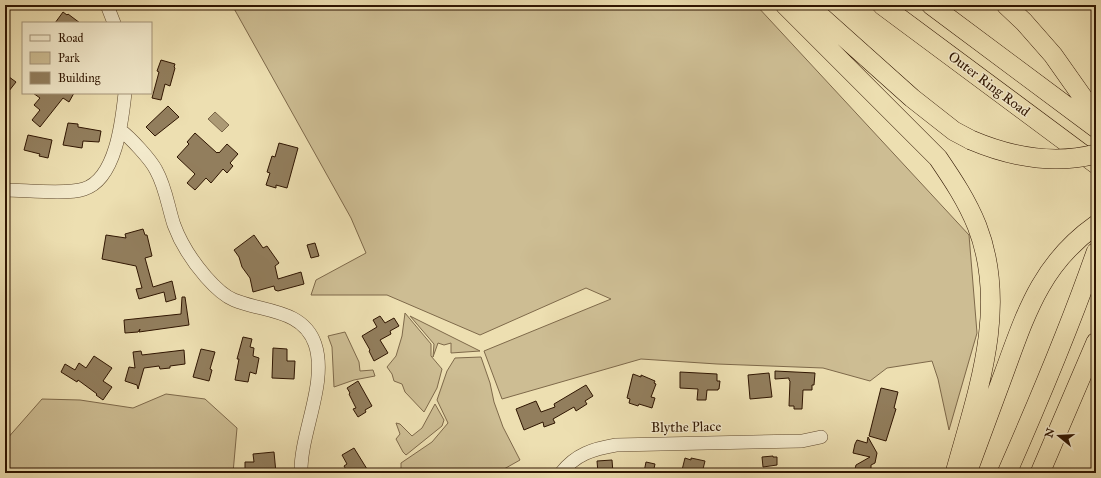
<svg xmlns="http://www.w3.org/2000/svg" width="1101" height="478" font-family="'IM FELL Great Primer',serif">
<style>
.green{fill:#cdbd93;stroke:#7e694a}
.water{fill:#ac9a75;stroke:#7a6547}
.building{fill:#927e5d;stroke:#2f1501}
.lines{fill:none;stroke-linecap:round;stroke-linejoin:round}
.minor-casing{stroke:#5e482d;stroke-width:14}
.highway-casing{stroke:#2f1501;stroke-width:20}
.minor{stroke:#f3eacc;stroke-width:13}
.highway{stroke:#eddfb1;stroke-width:19}
.highway-bridge-casing{stroke:#2f1501;stroke-width:20;stroke-linecap:butt}
.highway-bridge{stroke:#eddfb1;stroke-width:19}
.labels{text-anchor:middle;dominant-baseline:central;stroke-width:3;stroke-linejoin:round;paint-order:stroke}
.street-label{font-size:14px;fill:#2f1501;stroke:#f3eacc}
</style>
<rect width="100%" height="100%" fill="#eddfb1"/>
<filter id="stains"><feTurbulence type="fractalNoise" baseFrequency=".005" numOctaves="4"/><feColorMatrix values="0 0 0 0 .2 0 0 0 0 .09 0 0 0 0 .02 0 0 0 .5 -.17"/></filter>
<radialGradient id="worn" r=".72"><stop offset=".6" stop-color="#630" stop-opacity="0"/><stop offset="1" stop-color="#630" stop-opacity=".3"/></radialGradient>
<path class="green" d="M 232,5 L 756,5 L 969,235 L 977,333 L 949,430 L 938,379 L 932,361 L 887,368 L 870,381 L 823,368 L 717,364 L 641,359 L 502,399 L 484,351 L 611,299 L 586,288 L 480,335 L 387,295 L 311,295 L 316,280 L 366,253 L 351,218 Z
M 405,313 L 431,344 L 431,356 L 442,369 L 437,388 L 424,412 L 405,392 L 402,384 L 394,381 L 392,374 L 387,367 L 396,356 L 402,336 Z
M 410,316 L 480,351 L 451,353 L 451,343 L 444,345 L 438,343 L 433,357 L 434,344 Z
M 345,332 L 359,362 L 360,371 L 373,370 L 375,376 L 354,380 L 334,387 L 332,347 L 328,336 Z
M 481,357 L 490,383 L 494,402 L 503,427 L 520,460 L 497,473 L 401,473 L 401,463 L 432,442 L 448,423 L 437,400 L 447,371 L 455,358 Z
M 166,394 L 205,399 L 237,428 L 233,473 L 5,473 L 6,440 L 42,399 L 80,400 L 133,408 Z
M 435,404 L 444,420 L 442,426 L 406,455 L 403,452 L 396,439 L 400,434 L 396,423 L 400,424 L 412,436 L 422,428 Z"/>
<path class="water" d="M 215,112 L 229,125 L 222,132 L 208,119 Z"/>
<path class="building" d="M 63,12 L 67,15 L 68,14 L 80,23 L 55,23 Z
M 161,60 L 175,64 L 174,67 L 175,68 L 170,86 L 165,84 L 161,100 L 152,98 L 159,72 L 157,71 Z
M 5,74 L 16,82 L 5,96 Z
M 33,93 L 74,93 L 69,102 L 63,98 L 40,127 L 32,120 L 40,110 L 34,105 L 40,98 Z
M 168,106 L 179,117 L 155,136 L 146,127 Z
M 68,123 L 78,124 L 78,127 L 101,131 L 99,142 L 83,141 L 82,148 L 63,145 Z
M 195,133 L 217,153 L 218,152 L 219,153 L 227,144 L 238,154 L 230,163 L 233,166 L 227,173 L 223,169 L 211,183 L 206,178 L 195,190 L 187,183 L 195,174 L 177,157 L 189,144 L 187,142 Z
M 28,135 L 52,140 L 48,158 L 39,156 L 40,154 L 24,150 Z
M 279,143 L 298,148 L 287,188 L 276,185 L 276,188 L 266,185 L 270,173 L 267,172 L 272,156 L 275,157 Z
M 143,229 L 145,235 L 147,235 L 152,256 L 145,258 L 153,287 L 172,281 L 176,299 L 166,302 L 164,292 L 139,299 L 136,289 L 142,288 L 136,266 L 102,259 L 106,235 L 126,238 L 125,234 Z
M 254,235 L 263,248 L 267,246 L 279,263 L 275,266 L 278,279 L 301,272 L 304,284 L 278,291 L 275,290 L 274,286 L 253,292 L 250,278 L 242,267 L 239,257 L 234,250 Z
M 315,243 L 319,256 L 311,258 L 307,245 Z
M 182,297 L 185,297 L 189,325 L 139,332 L 140,329 L 138,332 L 125,333 L 124,320 L 181,314 Z
M 380,316 L 385,323 L 394,318 L 399,326 L 390,331 L 391,334 L 380,340 L 388,353 L 374,361 L 369,351 L 370,350 L 362,336 L 377,327 L 373,320 Z
M 243,337 L 252,339 L 250,347 L 254,348 L 253,356 L 259,358 L 256,374 L 250,372 L 248,382 L 235,380 L 239,359 L 237,359 Z
M 273,348 L 287,349 L 287,361 L 295,361 L 294,379 L 272,378 Z
M 201,349 L 215,352 L 210,369 L 212,370 L 209,381 L 193,377 Z
M 184,350 L 185,364 L 170,366 L 170,368 L 160,369 L 159,366 L 144,368 L 138,389 L 137,385 L 125,381 L 129,367 L 135,368 L 133,352 L 141,351 L 142,355 Z
M 94,356 L 112,368 L 103,381 L 112,387 L 103,400 L 96,395 L 97,394 L 78,380 L 77,382 L 61,372 L 65,364 L 75,370 L 79,363 L 86,368 Z
M 775,371 L 815,373 L 814,385 L 812,385 L 812,390 L 803,390 L 802,409 L 794,409 L 794,406 L 789,406 L 790,381 L 789,380 L 789,378 L 775,379 Z
M 680,372 L 717,374 L 717,381 L 720,381 L 719,389 L 718,389 L 718,390 L 707,390 L 706,400 L 697,400 L 698,389 L 680,388 Z
M 769,373 L 772,397 L 750,399 L 748,375 Z
M 633,374 L 641,377 L 641,375 L 655,381 L 654,383 L 656,384 L 651,397 L 655,398 L 652,408 L 639,404 L 638,406 L 629,403 L 630,399 L 627,398 Z
M 358,381 L 372,406 L 365,410 L 366,412 L 358,417 L 353,409 L 356,408 L 349,394 L 350,393 L 347,388 Z
M 586,385 L 593,396 L 585,401 L 587,404 L 576,411 L 574,407 L 553,419 L 555,423 L 544,427 L 543,422 L 524,430 L 516,409 L 536,401 L 541,412 L 555,407 L 554,404 Z
M 881,388 L 898,392 L 894,408 L 896,409 L 886,441 L 869,436 Z
M 868,437 L 877,453 L 875,463 L 871,465 L 871,468 L 863,473 L 854,473 L 856,465 L 870,457 L 853,453 L 855,444 L 857,440 L 867,443 Z
M 354,448 L 367,469 L 360,473 L 348,473 L 344,466 L 347,464 L 342,455 Z
M 274,452 L 276,473 L 245,473 L 245,462 L 254,462 L 253,454 Z
M 773,456 L 773,457 L 777,457 L 777,465 L 763,467 L 762,457 Z
M 685,458 L 691,460 L 691,458 L 705,461 L 702,473 L 688,473 L 688,472 L 682,470 Z
M 612,460 L 613,473 L 598,473 L 597,461 Z
M 646,462 L 655,464 L 653,473 L 644,472 Z"/>
<g class="lines">
<defs>
<path id="minor" d="M 107,5 L 114,23
M 120,130 C 130,137 151,160 156,170 C 166,188 168,207 174,225 C 181,244 193,262 206,277 C 213,285 224,296 234,300 C 263,312 303,309 315,344 C 328,383 300,433 301,473
M 5,190 C 25,190 66,195 84,189 C 116,179 122,121 125,93
M 561,473 C 576,454 593,449 616,445 L 802,441 L 821,437"/>
<path id="highway" d="M 785,5 L 938,158 C 953,180 967,201 977,226 C 1009,308 977,393 955,473
M 808,5 L 912,98 L 954,131 L 971,140
M 882,5 L 1096,164
M 931,5 L 1096,128
M 1006,5 L 1024,22 L 1053,55 L 1096,116
M 967,473 C 979,440 992,406 1004,373 C 1026,313 1041,264 1096,225
M 1007,473 C 1039,400 1070,327 1096,252
M 1040,473 L 1096,342"/>
</defs>
<use href="#minor" class="minor-casing"/>
<use href="#highway" class="highway-casing"/>
<use href="#minor" class="minor"/>
<use href="#highway" class="highway"/>
<defs>
<path id="highway-bridge" d="M 971,140 C 1011,157 1053,165 1096,154"/>
</defs>
<use href="#highway-bridge" class="highway-bridge-casing"/>
<use href="#highway-bridge" class="highway-bridge"/>
</g>
<g class="labels">
<g class="street-label">
<text transform="translate(989 84) rotate(37)">Outer Ring Road</text>
<text transform="translate(686 427) rotate(-1)">Blythe Place</text>
</g>
</g>
<rect width="1101" height="478" fill="none" stroke="#eddfb1" stroke-width="20"/>
<rect x="6" y="6" width="1089" height="466" fill="none" stroke="#2f1501" stroke-width="2"/>
<rect x="10" y="10" width="1081" height="458" fill="none" stroke="#2f1501"/>
<rect x="22" y="22" width="130" height="72" fill="#f3eacc" stroke="#a5957b"/>
<rect x="30" y="35" width="20" height="6" fill="#f3eacc" stroke="#a5957b"/>
<text x="58" y="42" font-size="12" fill="#2f1501">Road</text>
<rect x="30" y="52" width="20" height="12" fill="#cdbd93" stroke="#a5957b"/>
<text x="58" y="62" font-size="12" fill="#2f1501">Park</text>
<rect x="30" y="72" width="20" height="12" fill="#927e5d" stroke="#a5957b"/>
<text x="58" y="82" font-size="12" fill="#2f1501">Building</text>
<g transform="translate(1059 436) rotate(288)" stroke="#f3eacc" stroke-width="3" paint-order="stroke">
<path d="M0-3L7 15L0 10L-7 15Z" fill="#2f1501"/>
<text y="-6" font-size="11" font-weight="bold" text-anchor="middle" fill="#2f1501">N</text>
</g>
<rect width="100%" height="100%" filter="url(#stains)"/>
<rect width="100%" height="100%" fill="url(#worn)"/>
</svg>
